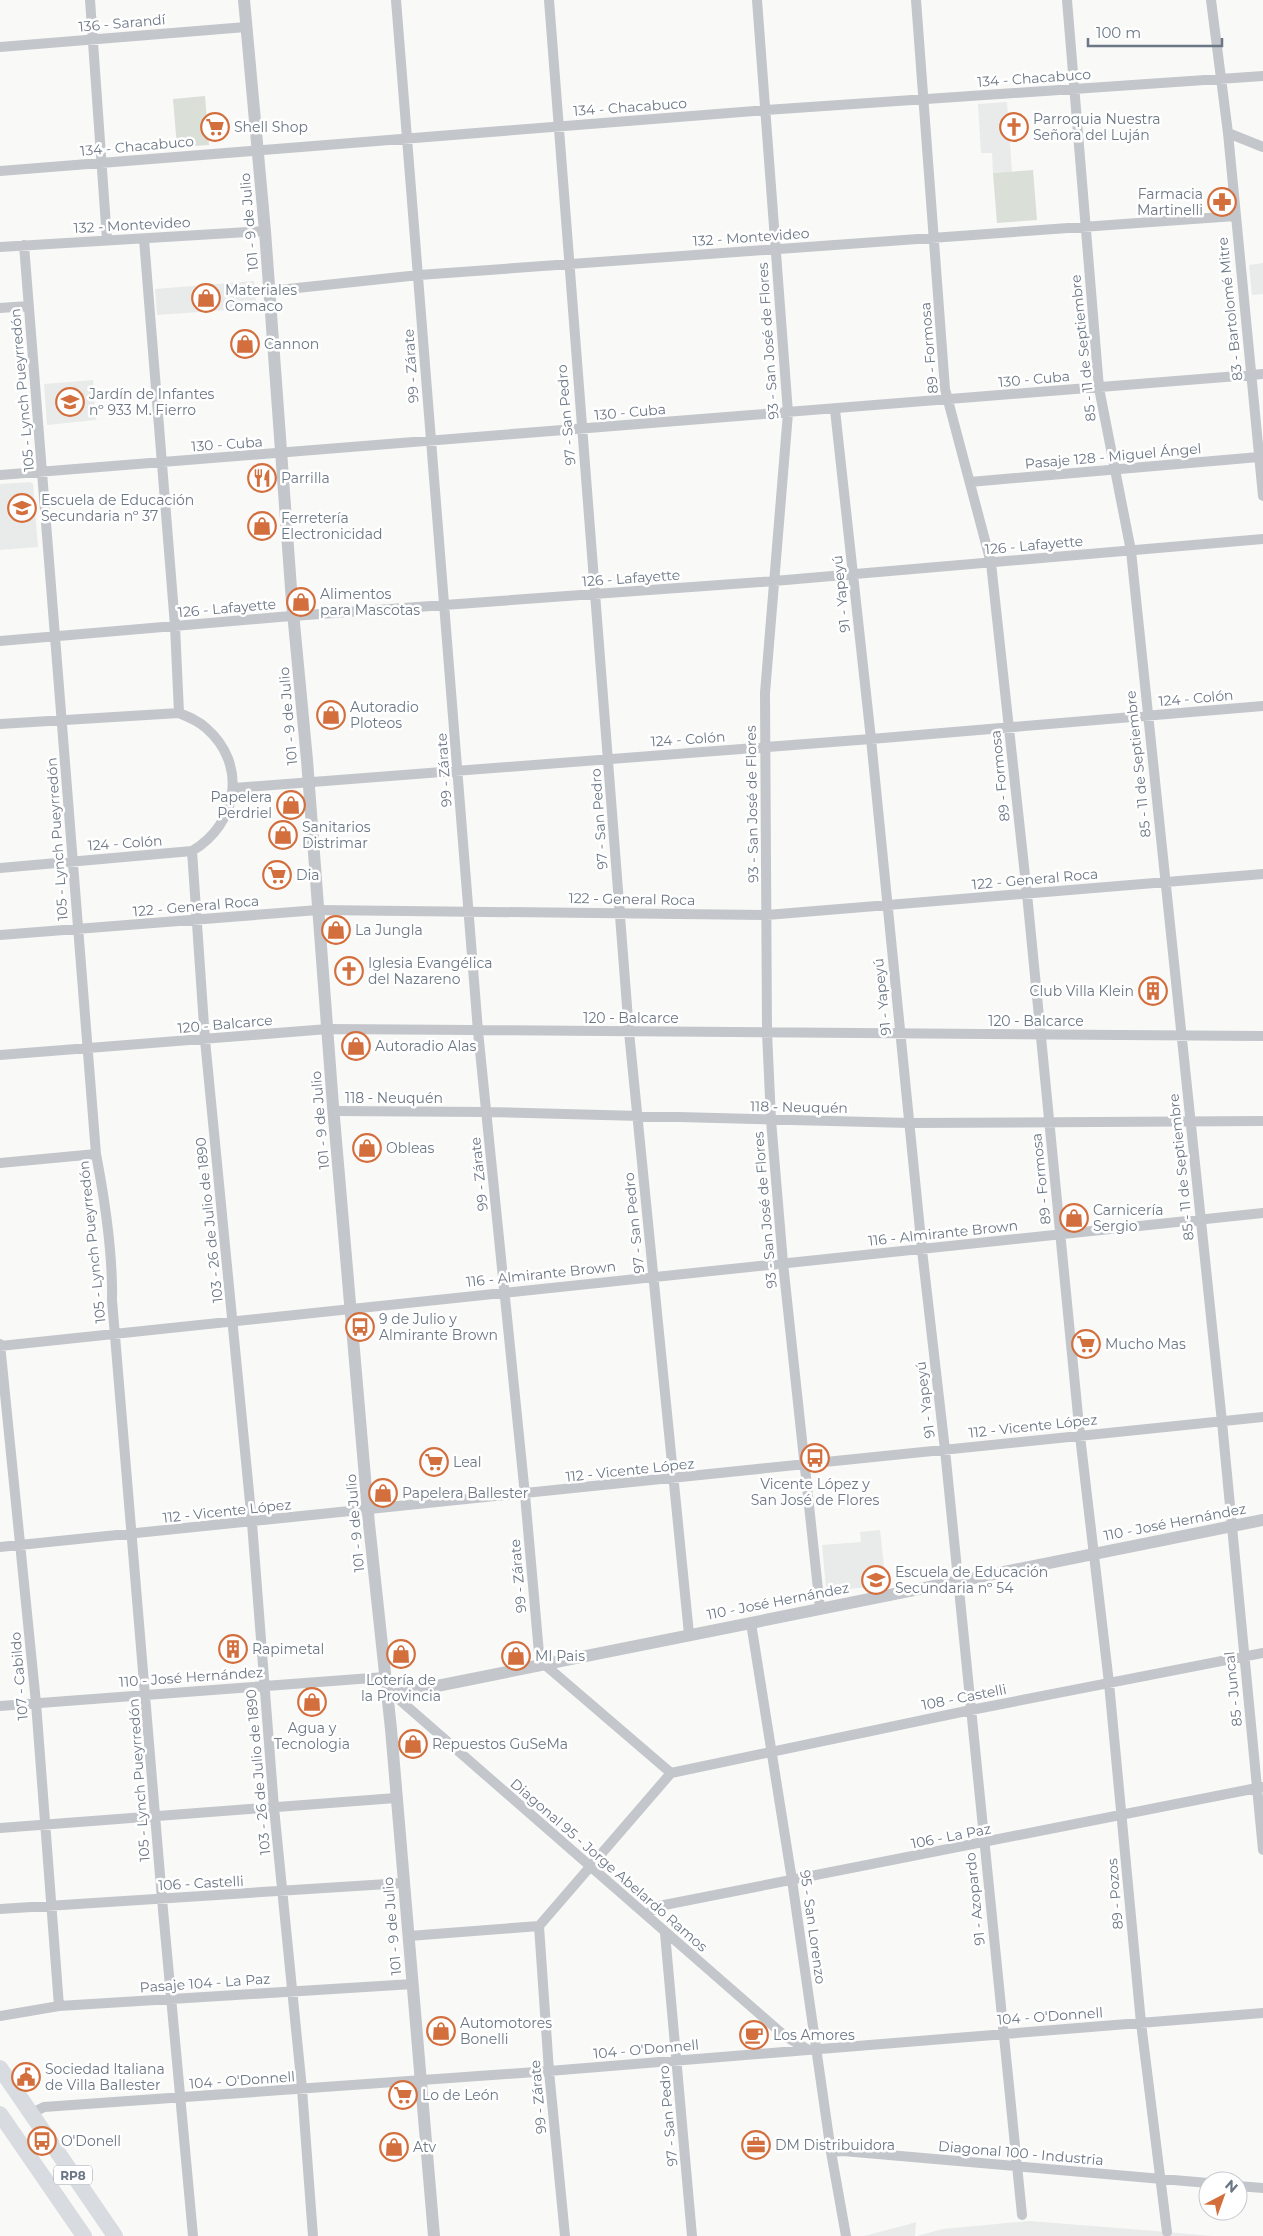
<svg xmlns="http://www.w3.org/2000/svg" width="1263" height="2236" font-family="Montserrat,sans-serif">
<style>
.built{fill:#e9ebea}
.green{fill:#dadfd8}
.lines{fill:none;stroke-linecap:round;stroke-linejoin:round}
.minor{stroke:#c3c6ca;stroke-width:10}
.tertiary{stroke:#c3c6ca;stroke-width:12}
.primary{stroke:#d8dbdf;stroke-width:16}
.labels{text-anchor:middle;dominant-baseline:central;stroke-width:5;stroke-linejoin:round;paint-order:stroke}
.shield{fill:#fff;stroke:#97a0aa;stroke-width:1}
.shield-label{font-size:12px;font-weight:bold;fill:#6b7785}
.street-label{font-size:14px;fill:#6b7785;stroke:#fff}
.poi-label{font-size:14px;fill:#6b7785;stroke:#fff;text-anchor:start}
</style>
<rect width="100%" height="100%" fill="#f9f9f7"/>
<path class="built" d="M 1007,102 L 1012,172 L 993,173 L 992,153 L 981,153 L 978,104 Z
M 1263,263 L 1263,294 L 1252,295 L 1249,265 Z
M 254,281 L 257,308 L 157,315 L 155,289 Z
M 93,380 L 96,420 L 47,425 L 44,384 Z
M 30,482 L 33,484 L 38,547 L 0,550 L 0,484 Z
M 880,1530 L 886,1585 L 830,1591 L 826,1588 L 822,1545 L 861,1542 L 860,1532 Z
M 1030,2221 L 1167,2232 L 1212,2236 L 917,2236 L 943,2229 Z
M 916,2222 L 915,2236 L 864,2236 L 906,2225 Z"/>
<path class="green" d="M 205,96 L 209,145 L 177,147 L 173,99 Z
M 1033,170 L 1037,220 L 997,223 L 993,173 Z"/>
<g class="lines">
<path class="minor" d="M 90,0 L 107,240
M 396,0 L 478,1031 L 525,1495 L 539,1653 L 544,1664 L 671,1773
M 549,0 L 629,1032 L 689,1634
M 757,0 L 788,413 L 765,693 L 767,1032 L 771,1120 L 783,1263 L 820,1608
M 916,0 L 945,389 L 991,563 L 1027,894 L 1080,1436 L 1109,1683 L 1141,2023 L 1167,2232
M 1067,0 L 1099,388 L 1131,551 L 1222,1422 L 1263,1850
M 1211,0 L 1228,133 L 1263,496
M 0,47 L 246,27
M 1228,133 L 1263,147
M 0,171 L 766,110 L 1263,76
M 144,239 L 175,626 L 179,713
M 24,245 L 96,1154 C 105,1201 113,1252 112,1300 L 162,1899 L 193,2236
M 0,247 L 265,231
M 269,291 L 419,275 L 1235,216
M 0,308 L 28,306
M 835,410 L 871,739 L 922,1250 L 945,1450 L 1022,2215
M 0,475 L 1263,374
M 970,482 L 1259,457
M 0,641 L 279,617 L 774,581 L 1263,539
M 0,724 L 179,713 C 189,717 199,721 206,728 C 248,764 238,824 192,851 L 0,868
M 234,788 L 871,739 L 1263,706
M 192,851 L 205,1040 L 252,1523 L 274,1808 L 302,2089 L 313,2236
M 0,935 L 318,910 L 767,915 L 1263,874
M 0,1055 L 328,1029 L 1263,1036
M 334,1111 L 486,1112 L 909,1123 L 1263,1121
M 0,1163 L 96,1154
M 0,1344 L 36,1703 L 59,2006
M 0,1346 L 1263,1213
M 0,1547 L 1263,1417
M 751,1623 L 792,1880 L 831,2152 L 846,2236
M 394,1695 L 786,2037 L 809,2050
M 0,1706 L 385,1677
M 671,1773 L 971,1710 L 1263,1653
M 0,1828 L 396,1798
M 0,1909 L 403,1883
M 646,1915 L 659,1906 L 1262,1787
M 665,1933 L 692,2236
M 409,1936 L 539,1926
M 0,2016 L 59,2006 L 413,1984
M 32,2113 L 44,2107 L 549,2071 L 1263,2013
M 831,2152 L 843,2151 L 1208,2183
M 1238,2186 L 1263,2188
M 565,2236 L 549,2071 L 539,1926 L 671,1773"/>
<path class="tertiary" d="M 244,0 L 265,231 L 292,602 L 307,760 L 333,1106 L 369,1524 L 391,1729 L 434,2236
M 387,1696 L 1263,1520"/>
<path class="primary" d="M 0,2068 L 115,2236
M 0,2114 L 84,2236"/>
</g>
<defs>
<symbol id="supermarket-ring" viewBox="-11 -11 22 22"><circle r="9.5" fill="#fff" stroke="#d36e3d" stroke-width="1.5"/><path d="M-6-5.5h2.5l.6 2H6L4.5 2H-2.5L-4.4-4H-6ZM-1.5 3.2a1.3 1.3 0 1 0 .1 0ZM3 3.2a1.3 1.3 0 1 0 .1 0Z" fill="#d36e3d"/></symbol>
<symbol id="church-ring" viewBox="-11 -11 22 22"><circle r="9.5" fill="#fff" stroke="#d36e3d" stroke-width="1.5"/><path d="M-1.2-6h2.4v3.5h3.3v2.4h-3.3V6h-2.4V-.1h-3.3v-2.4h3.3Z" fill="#d36e3d"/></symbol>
<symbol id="pharmacy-ring" viewBox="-11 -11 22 22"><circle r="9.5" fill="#fff" stroke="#d36e3d" stroke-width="1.5"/><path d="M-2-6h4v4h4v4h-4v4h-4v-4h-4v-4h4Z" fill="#d36e3d"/></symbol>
<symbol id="shop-ring" viewBox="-11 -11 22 22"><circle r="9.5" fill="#fff" stroke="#d36e3d" stroke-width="1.5"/><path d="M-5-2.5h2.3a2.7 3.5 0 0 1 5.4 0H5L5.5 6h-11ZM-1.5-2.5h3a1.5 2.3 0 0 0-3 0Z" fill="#d36e3d"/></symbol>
<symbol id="school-ring" viewBox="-11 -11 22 22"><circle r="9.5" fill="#fff" stroke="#d36e3d" stroke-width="1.5"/><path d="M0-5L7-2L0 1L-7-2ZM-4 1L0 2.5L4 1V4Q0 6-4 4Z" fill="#d36e3d"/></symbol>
<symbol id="restaurant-ring" viewBox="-11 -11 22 22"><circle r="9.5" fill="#fff" stroke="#d36e3d" stroke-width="1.5"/><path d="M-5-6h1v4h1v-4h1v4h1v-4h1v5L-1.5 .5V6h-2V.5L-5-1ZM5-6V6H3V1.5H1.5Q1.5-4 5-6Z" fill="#d36e3d"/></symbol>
<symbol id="building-ring" viewBox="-11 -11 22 22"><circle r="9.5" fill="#fff" stroke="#d36e3d" stroke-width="1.5"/><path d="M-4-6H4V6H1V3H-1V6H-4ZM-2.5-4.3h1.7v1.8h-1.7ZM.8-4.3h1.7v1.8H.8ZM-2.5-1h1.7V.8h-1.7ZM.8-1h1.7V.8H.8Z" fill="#d36e3d"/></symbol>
<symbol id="bus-ring" viewBox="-11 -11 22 22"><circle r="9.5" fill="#fff" stroke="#d36e3d" stroke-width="1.5"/><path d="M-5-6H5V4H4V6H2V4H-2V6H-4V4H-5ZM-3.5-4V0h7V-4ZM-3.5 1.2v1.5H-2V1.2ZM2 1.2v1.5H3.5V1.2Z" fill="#d36e3d"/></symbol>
<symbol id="cafe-ring" viewBox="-11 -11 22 22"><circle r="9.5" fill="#fff" stroke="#d36e3d" stroke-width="1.5"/><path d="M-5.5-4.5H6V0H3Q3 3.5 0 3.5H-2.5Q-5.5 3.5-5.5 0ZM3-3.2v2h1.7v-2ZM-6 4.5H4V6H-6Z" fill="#d36e3d"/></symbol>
<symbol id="civic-ring" viewBox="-11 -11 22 22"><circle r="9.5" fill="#fff" stroke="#d36e3d" stroke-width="1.5"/><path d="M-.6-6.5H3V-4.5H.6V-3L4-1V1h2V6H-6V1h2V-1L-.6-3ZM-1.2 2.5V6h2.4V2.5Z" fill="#d36e3d"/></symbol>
<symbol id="office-ring" viewBox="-11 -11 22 22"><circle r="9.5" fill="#fff" stroke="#d36e3d" stroke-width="1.5"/><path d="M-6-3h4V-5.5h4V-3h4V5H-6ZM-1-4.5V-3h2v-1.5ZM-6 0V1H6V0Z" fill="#d36e3d"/></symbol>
</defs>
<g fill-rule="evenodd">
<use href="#supermarket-ring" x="199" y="111" width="32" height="32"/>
<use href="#church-ring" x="998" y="111" width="32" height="32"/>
<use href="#pharmacy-ring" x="1206" y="186" width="32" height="32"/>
<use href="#shop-ring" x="190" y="282" width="32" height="32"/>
<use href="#shop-ring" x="229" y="328" width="32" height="32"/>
<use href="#school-ring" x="54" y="386" width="32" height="32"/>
<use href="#restaurant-ring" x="246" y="462" width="32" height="32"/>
<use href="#school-ring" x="6" y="492" width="32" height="32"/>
<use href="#shop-ring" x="246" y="510" width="32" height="32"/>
<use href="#shop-ring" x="285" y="586" width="32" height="32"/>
<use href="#shop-ring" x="315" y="699" width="32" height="32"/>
<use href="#shop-ring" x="275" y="789" width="32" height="32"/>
<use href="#shop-ring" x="267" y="819" width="32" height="32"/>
<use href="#supermarket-ring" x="261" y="859" width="32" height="32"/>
<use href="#shop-ring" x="320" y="914" width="32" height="32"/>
<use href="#church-ring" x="333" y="955" width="32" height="32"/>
<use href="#building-ring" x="1137" y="975" width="32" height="32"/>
<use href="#shop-ring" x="340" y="1030" width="32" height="32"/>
<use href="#shop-ring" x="351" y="1132" width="32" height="32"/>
<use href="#shop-ring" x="1058" y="1202" width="32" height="32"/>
<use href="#bus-ring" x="344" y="1311" width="32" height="32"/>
<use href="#supermarket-ring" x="1070" y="1328" width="32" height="32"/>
<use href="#bus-ring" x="799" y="1442" width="32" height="32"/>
<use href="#supermarket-ring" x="418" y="1446" width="32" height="32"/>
<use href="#shop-ring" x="367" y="1477" width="32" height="32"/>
<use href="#school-ring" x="860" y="1564" width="32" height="32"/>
<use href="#building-ring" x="217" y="1633" width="32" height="32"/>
<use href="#shop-ring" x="385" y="1638" width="32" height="32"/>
<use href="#shop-ring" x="500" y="1640" width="32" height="32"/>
<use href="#shop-ring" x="296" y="1686" width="32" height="32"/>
<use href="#shop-ring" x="397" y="1728" width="32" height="32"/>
<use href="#shop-ring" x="425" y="2015" width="32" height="32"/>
<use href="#cafe-ring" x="738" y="2019" width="32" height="32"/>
<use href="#civic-ring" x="10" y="2061" width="32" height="32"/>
<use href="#supermarket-ring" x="387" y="2079" width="32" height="32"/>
<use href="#bus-ring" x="26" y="2125" width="32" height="32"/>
<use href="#office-ring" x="740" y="2129" width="32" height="32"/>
<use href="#shop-ring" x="378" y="2131" width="32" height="32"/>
</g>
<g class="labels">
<rect class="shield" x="54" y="2165.5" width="38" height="19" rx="4"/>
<g class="shield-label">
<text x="73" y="2175">RP8</text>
</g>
<g class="street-label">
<text transform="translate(122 23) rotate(-5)">136 - Sarandí</text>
<text transform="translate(1034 78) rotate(-4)">134 - Chacabuco</text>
<text transform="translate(630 107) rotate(-4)">134 - Chacabuco</text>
<text transform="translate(137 146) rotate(-5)">134 - Chacabuco</text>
<text transform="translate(249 222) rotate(-95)">101 - 9 de Julio</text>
<text transform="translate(132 225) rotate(-3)">132 - Montevideo</text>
<text transform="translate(751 237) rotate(-4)">132 - Montevideo</text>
<text transform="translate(1230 309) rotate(-96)">83 - Bartolomé Mitre</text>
<text transform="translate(768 341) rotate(-94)">93 - San José de Flores</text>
<text transform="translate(929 348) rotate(-95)">89 - Formosa</text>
<text transform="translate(1083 348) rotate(-96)">85 - 11 de Septiembre</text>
<text transform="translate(411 366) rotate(-94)">99 - Zárate</text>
<text transform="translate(1034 379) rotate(-5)">130 - Cuba</text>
<text transform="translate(22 390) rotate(-95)">105 - Lynch Pueyrredón</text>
<text transform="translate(630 412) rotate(-5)">130 - Cuba</text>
<text transform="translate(566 415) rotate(-95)">97 - San Pedro</text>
<text transform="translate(227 444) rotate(-4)">130 - Cuba</text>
<text transform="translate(1113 456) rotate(-5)">Pasaje 128 - Miguel Ángel</text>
<text transform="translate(1034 545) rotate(-5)">126 - Lafayette</text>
<text transform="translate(631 578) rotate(-4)">126 - Lafayette</text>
<text transform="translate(841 594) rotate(-96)">91 - Yapeyú</text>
<text transform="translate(227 608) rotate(-5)">126 - Lafayette</text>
<text transform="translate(1196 698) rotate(-5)">124 - Colón</text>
<text transform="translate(288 716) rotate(-95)">101 - 9 de Julio</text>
<text transform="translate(688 739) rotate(-4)">124 - Colón</text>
<text transform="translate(1138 764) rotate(-96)">85 - 11 de Septiembre</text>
<text transform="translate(444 770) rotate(-94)">99 - Zárate</text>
<text transform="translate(1000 776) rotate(-96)">89 - Formosa</text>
<text transform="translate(752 804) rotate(-91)">93 - San José de Flores</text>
<text transform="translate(599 819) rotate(-94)">97 - San Pedro</text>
<text transform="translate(57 839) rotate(-94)">105 - Lynch Pueyrredón</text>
<text transform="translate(125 843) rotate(-4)">124 - Colón</text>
<text transform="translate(1035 879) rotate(-5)">122 - General Roca</text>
<text transform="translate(632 899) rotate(1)">122 - General Roca</text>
<text transform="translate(196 906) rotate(-5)">122 - General Roca</text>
<text transform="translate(882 997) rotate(-96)">91 - Yapeyú</text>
<text x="631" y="1018">120 - Balcarce</text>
<text x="1036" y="1021">120 - Balcarce</text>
<text transform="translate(225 1024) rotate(-5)">120 - Balcarce</text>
<text x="394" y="1098">118 - Neuquén</text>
<text transform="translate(799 1107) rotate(1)">118 - Neuquén</text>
<text transform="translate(320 1120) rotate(-95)">101 - 9 de Julio</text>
<text transform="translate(1181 1167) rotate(-96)">85 - 11 de Septiembre</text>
<text transform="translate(479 1174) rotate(-96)">99 - Zárate</text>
<text transform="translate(1041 1179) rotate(-96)">89 - Formosa</text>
<text transform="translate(765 1210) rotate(-95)">93 - San José de Flores</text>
<text transform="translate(209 1220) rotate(-96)">103 - 26 de Julio de 1890</text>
<text transform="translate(634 1223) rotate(-96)">97 - San Pedro</text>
<text transform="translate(943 1233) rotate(-6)">116 - Almirante Brown</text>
<text transform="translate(92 1242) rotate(-96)">105 - Lynch Pueyrredón</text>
<text transform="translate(541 1274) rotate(-6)">116 - Almirante Brown</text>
<text transform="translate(925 1400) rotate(-97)">91 - Yapeyú</text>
<text transform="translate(1033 1426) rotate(-6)">112 - Vicente López</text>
<text transform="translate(630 1470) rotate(-6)">112 - Vicente López</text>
<text transform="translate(227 1511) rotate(-6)">112 - Vicente López</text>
<text transform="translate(1175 1522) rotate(-11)">110 - José Hernández</text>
<text transform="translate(355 1523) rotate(-95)">101 - 9 de Julio</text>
<text transform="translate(518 1576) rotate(-95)">99 - Zárate</text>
<text transform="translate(778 1601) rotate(-11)">110 - José Hernández</text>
<text transform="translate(19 1676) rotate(-95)">107 - Cabildo</text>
<text transform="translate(191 1677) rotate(-4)">110 - José Hernández</text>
<text transform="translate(1233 1689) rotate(-96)">85 - Juncal</text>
<text transform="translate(964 1697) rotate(-11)">108 - Castelli</text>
<text transform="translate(258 1772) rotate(-95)">103 - 26 de Julio de 1890</text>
<text transform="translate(139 1780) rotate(-94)">105 - Lynch Pueyrredón</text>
<text transform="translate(951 1836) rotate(-11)">106 - La Paz</text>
<text transform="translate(609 1865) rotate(41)">Diagonal 95 - Jorge Abelardo Ramos</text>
<text transform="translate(201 1883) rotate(-3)">106 - Castelli</text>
<text transform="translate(1115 1894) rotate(-95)">89 - Pozos</text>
<text transform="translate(975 1899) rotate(-96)">91 - Azopardo</text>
<text transform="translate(392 1926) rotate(-95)">101 - 9 de Julio</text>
<text transform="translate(813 1927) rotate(82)">95 - San Lorenzo</text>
<text transform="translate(205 1983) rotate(-4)">Pasaje 104 - La Paz</text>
<text transform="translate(1050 2016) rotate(-4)">104 - O'Donnell</text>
<text transform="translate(646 2049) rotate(-5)">104 - O'Donnell</text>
<text transform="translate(242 2080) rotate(-4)">104 - O'Donnell</text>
<text transform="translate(538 2097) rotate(-95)">99 - Zárate</text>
<text transform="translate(668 2116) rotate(-95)">97 - San Pedro</text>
<text transform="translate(1021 2153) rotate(5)">Diagonal 100 - Industria</text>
</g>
<g class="poi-label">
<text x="1033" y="119">Parroquia Nuestra<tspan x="1033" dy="16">Señora del Luján</tspan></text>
<text x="234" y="127">Shell Shop</text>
<text x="1203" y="194" text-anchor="end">Farmacia<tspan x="1203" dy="16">Martinelli</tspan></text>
<text x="225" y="290">Materiales<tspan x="225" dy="16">Comaco</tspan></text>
<text x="264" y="344">Cannon</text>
<text x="89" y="394">Jardín de Infantes<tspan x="89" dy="16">nº 933 M. Fierro</tspan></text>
<text x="281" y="478">Parrilla</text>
<text x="41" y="500">Escuela de Educación<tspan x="41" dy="16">Secundaria nº 37</tspan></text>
<text x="281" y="518">Ferretería<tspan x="281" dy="16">Electronicidad</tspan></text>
<text x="320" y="594">Alimentos<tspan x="320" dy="16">para Mascotas</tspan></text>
<text x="350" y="707">Autoradio<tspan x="350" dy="16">Ploteos</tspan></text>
<text x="272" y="797" text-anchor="end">Papelera<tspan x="272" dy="16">Perdriel</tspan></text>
<text x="302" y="827">Sanitarios<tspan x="302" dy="16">Distrimar</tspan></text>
<text x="296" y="875">Dia</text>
<text x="355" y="930">La Jungla</text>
<text x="368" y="963">Iglesia Evangélica<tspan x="368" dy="16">del Nazareno</tspan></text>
<text x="1134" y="991" text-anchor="end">Club Villa Klein</text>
<text x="375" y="1046">Autoradio Alas</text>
<text x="386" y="1148">Obleas</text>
<text x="1093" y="1210">Carnicería<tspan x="1093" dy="16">Sergio</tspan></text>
<text x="379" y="1319">9 de Julio y<tspan x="379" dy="16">Almirante Brown</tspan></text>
<text x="1105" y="1344">Mucho Mas</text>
<text x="453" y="1462">Leal</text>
<text x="815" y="1484" text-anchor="middle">Vicente López y<tspan x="815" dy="16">San José de Flores</tspan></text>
<text x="402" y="1493">Papelera Ballester</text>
<text x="895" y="1572">Escuela de Educación<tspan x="895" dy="16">Secundaria nº 54</tspan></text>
<text x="252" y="1649">Rapimetal</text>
<text x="535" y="1656">MI Pais</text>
<text x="401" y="1680" text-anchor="middle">Lotería de<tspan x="401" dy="16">la Provincia</tspan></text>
<text x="312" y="1728" text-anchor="middle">Agua y<tspan x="312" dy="16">Tecnologia</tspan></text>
<text x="432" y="1744">Repuestos GuSeMa</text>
<text x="460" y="2023">Automotores<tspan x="460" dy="16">Bonelli</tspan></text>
<text x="773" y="2035">Los Amores</text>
<text x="45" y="2069">Sociedad Italiana<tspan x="45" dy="16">de Villa Ballester</tspan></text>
<text x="422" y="2095">Lo de León</text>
<text x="61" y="2141">O'Donell</text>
<text x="775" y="2145">DM Distribuidora</text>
<text x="413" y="2147">Atv</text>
</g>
</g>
<g transform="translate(1223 2196) rotate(41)"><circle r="24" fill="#ffffff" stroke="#c4c9ce"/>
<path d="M0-4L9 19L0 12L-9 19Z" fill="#d36e3d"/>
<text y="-8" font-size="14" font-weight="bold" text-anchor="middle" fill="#6b7785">N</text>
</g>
<path d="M1088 38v8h134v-8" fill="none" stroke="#6b7785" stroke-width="2.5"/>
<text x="1096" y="38" font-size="15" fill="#6b7785" stroke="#ffffff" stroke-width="4" paint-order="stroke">100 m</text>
</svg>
